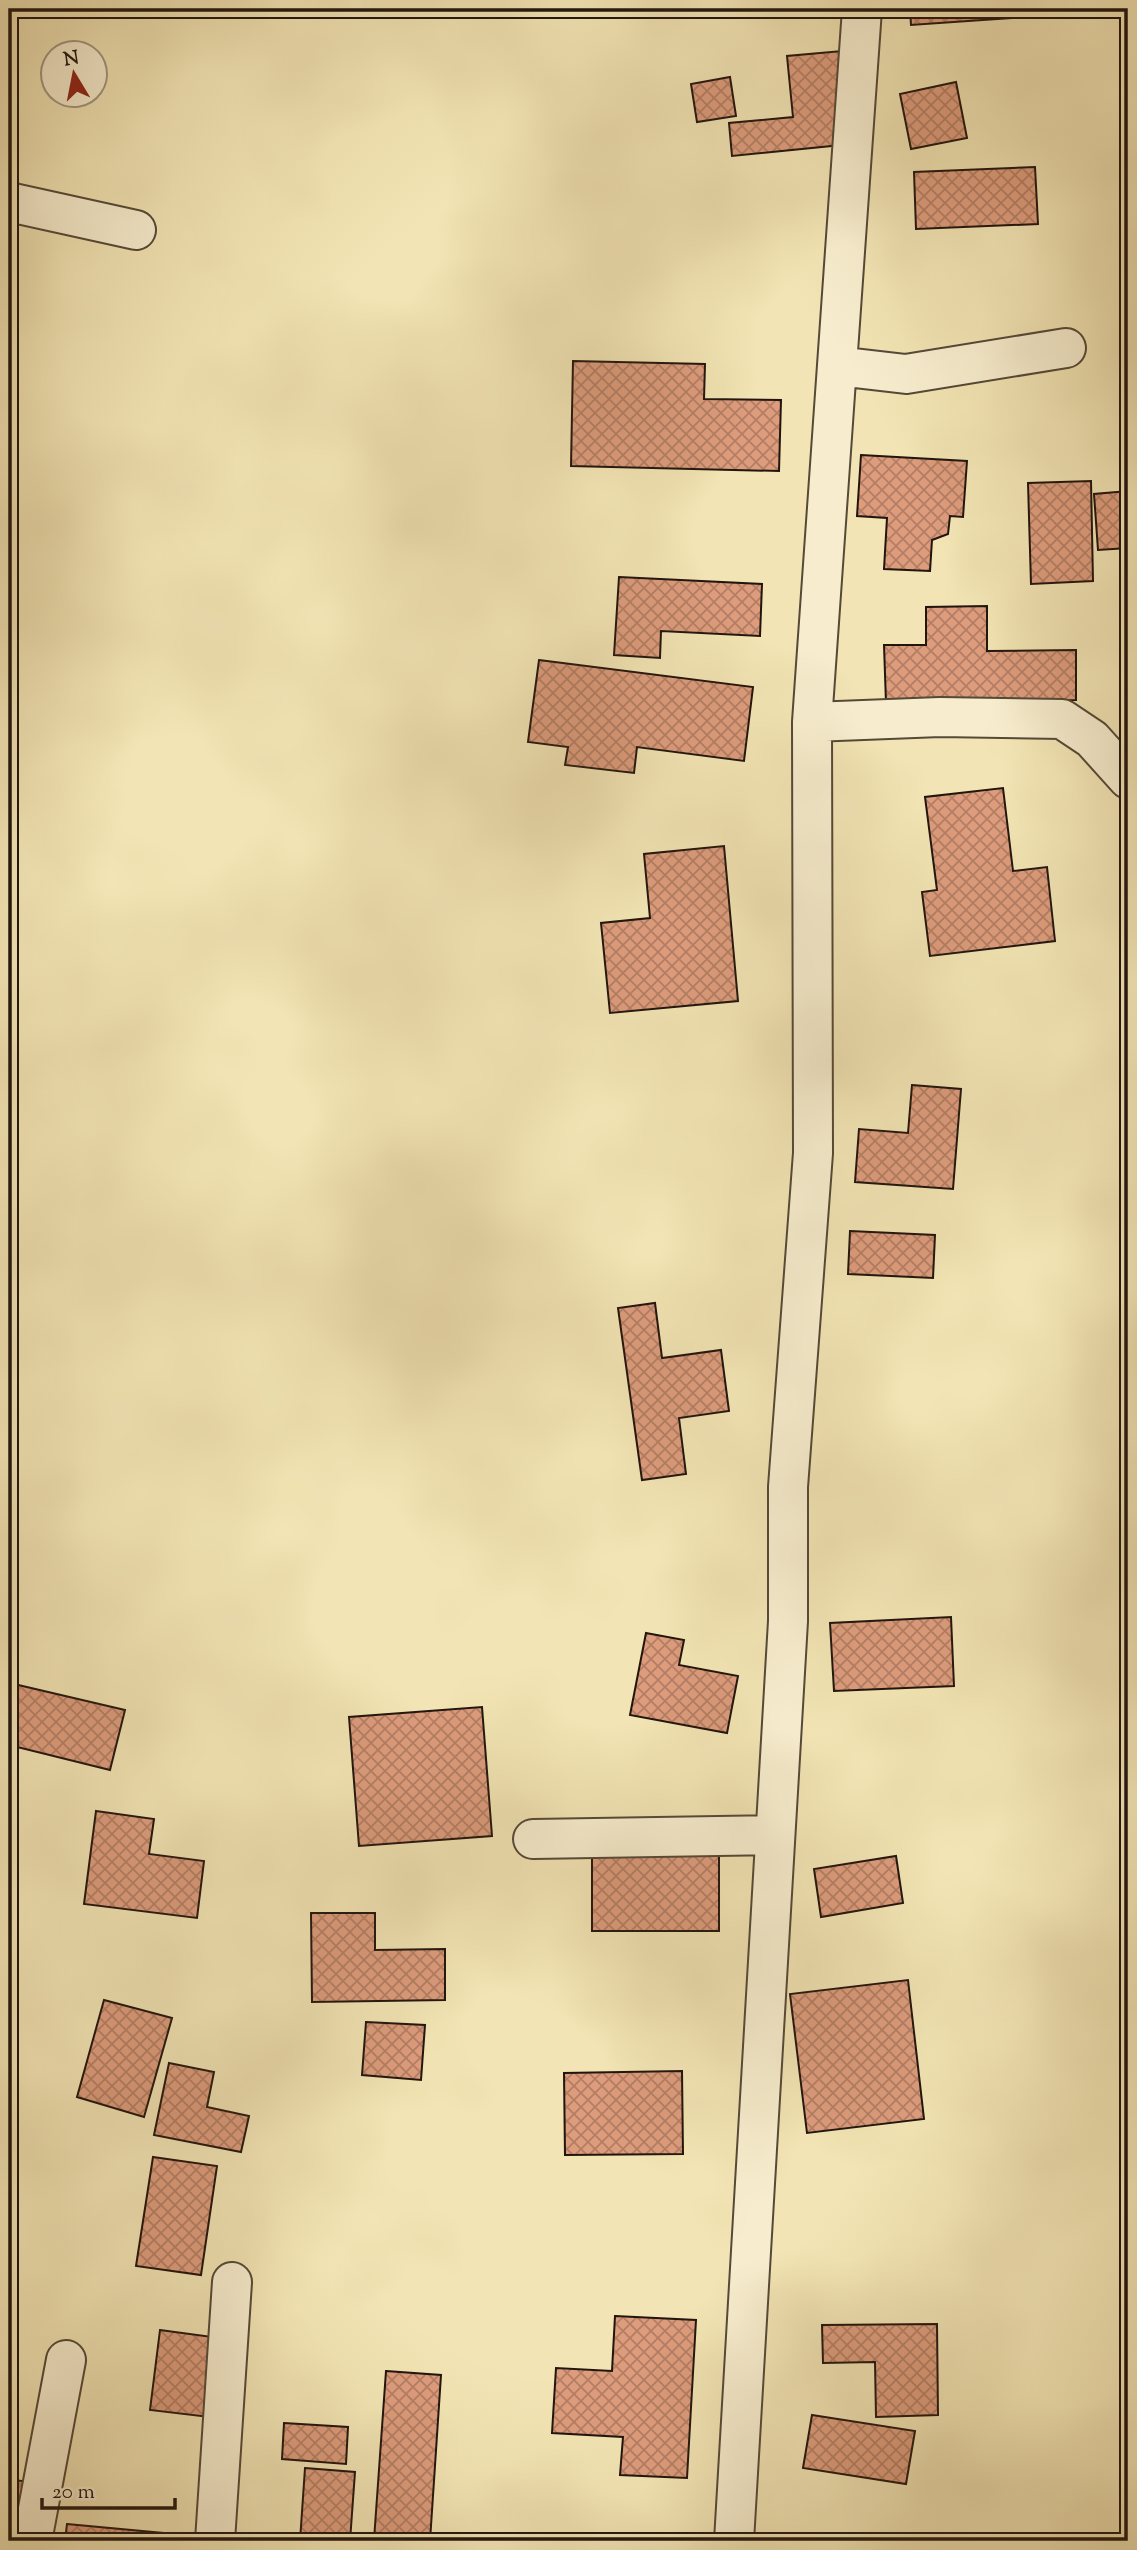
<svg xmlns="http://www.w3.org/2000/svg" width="1137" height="2550" font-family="'Sorts Mill Goudy',serif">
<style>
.building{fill:url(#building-cross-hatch);stroke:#21150e;stroke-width:2}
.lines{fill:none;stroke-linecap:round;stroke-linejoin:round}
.minor-casing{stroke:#554938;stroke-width:42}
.minor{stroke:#f7edce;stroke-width:38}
</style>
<defs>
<pattern id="building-cross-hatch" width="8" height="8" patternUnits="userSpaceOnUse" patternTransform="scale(1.75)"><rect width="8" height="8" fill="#dd9c7c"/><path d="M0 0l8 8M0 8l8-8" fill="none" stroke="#b37e64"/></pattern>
</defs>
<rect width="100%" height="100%" fill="#f2e4b4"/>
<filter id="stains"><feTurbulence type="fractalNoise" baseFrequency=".00286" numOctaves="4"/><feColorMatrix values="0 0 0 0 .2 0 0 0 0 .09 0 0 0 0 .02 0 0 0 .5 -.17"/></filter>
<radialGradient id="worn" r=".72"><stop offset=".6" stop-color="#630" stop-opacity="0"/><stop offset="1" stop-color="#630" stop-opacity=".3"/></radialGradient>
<path class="building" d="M 910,9 L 1010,9 L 1011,18 L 911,25 Z
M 842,51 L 851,144 L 732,156 L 729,123 L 793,117 L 787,56 Z
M 730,77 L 736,116 L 697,122 L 691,84 Z
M 956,82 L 967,138 L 911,149 L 900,94 Z
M 1035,167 L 1038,224 L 916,229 L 914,172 Z
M 573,361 L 705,364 L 704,399 L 781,400 L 779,471 L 571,466 Z
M 861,455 L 967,461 L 963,517 L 950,516 L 948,534 L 932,540 L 930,571 L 884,569 L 887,518 L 857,516 Z
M 1091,481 L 1093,581 L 1031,584 L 1028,483 Z
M 1128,491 L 1128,548 L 1098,550 L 1094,494 Z
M 619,577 L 762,584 L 760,636 L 661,631 L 660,658 L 614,655 Z
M 987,606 L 987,651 L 1076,650 L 1076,700 L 886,703 L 884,645 L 926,645 L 926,607 Z
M 539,660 L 753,687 L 744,761 L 637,747 L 634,773 L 565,765 L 568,747 L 528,742 Z
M 1003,788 L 1013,871 L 1047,867 L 1055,941 L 930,956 L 922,892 L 937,890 L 925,797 Z
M 724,846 L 738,1001 L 610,1013 L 601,923 L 650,918 L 644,854 Z
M 912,1085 L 961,1089 L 953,1189 L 855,1182 L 859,1129 L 908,1133 Z
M 850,1231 L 935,1235 L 933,1278 L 848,1274 Z
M 655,1303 L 662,1358 L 721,1350 L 729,1411 L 679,1418 L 686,1474 L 642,1480 L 618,1308 Z
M 951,1617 L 954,1686 L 834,1691 L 830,1623 Z
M 646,1633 L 684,1640 L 679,1665 L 738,1676 L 727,1733 L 630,1715 Z
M 14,1684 L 125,1710 L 110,1770 L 9,1745 L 9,1707 Z
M 482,1707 L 492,1836 L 359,1846 L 349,1717 Z
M 96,1811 L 154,1819 L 149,1854 L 204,1861 L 197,1918 L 84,1904 Z
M 592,1851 L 719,1851 L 719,1931 L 592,1931 Z
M 896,1856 L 903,1903 L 821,1917 L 814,1869 Z
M 311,1913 L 375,1913 L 375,1950 L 445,1949 L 445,2000 L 312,2002 Z
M 908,1980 L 924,2119 L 807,2133 L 790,1994 Z
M 104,2000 L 172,2018 L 144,2117 L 77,2097 Z
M 366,2022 L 425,2025 L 421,2080 L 362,2075 Z
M 169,2063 L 214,2072 L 207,2107 L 249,2116 L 241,2152 L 154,2135 Z
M 682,2071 L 683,2154 L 565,2155 L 564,2073 Z
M 153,2157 L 217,2166 L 201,2275 L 136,2266 Z
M 615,2316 L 696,2320 L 687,2478 L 620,2475 L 623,2437 L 552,2433 L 556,2368 L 612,2371 Z
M 937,2324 L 938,2415 L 876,2417 L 875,2362 L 823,2363 L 822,2325 Z
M 160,2330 L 220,2338 L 209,2417 L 150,2410 Z
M 386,2371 L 441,2375 L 430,2541 L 374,2540 Z
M 812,2415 L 915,2431 L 906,2484 L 803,2468 Z
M 284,2423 L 348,2427 L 346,2464 L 282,2459 Z
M 305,2468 L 355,2472 L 350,2541 L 300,2541 Z
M 9,2479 L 28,2482 L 20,2528 L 9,2526 Z
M 67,2524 L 163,2533 L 162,2541 L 65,2541 Z"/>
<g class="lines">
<defs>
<path id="minor" d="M 9,202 L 136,230
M 837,366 L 906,374 L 1066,348
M 812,722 L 940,717 L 1062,719 L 1092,739 L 1128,779
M 533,1839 L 775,1835
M 32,2541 L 66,2360
M 215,2541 L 232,2282
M 734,2541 L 788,1621 L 788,1487 L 813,1153 L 812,722 L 862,9"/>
</defs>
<use href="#minor" class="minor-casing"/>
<use href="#minor" class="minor"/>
</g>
<rect width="1137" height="2550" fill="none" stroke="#f2e4b4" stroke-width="35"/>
<rect x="10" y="10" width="1116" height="2529" fill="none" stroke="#21150e" stroke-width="3.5"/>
<rect x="18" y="18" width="1102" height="2515" fill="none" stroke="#21150e" stroke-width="2"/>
<g transform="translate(74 74) rotate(350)"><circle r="33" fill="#f7edce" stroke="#a19781" stroke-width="2"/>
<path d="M0-5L12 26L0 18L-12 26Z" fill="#8f2418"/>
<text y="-10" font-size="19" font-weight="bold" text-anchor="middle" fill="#21150e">N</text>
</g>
<path d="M42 2498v10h133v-10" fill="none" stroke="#21150e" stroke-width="3.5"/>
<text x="52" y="2498" font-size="21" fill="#21150e" stroke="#f7edce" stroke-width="5" paint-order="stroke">20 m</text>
<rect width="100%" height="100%" filter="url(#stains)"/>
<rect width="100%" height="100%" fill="url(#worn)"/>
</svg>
